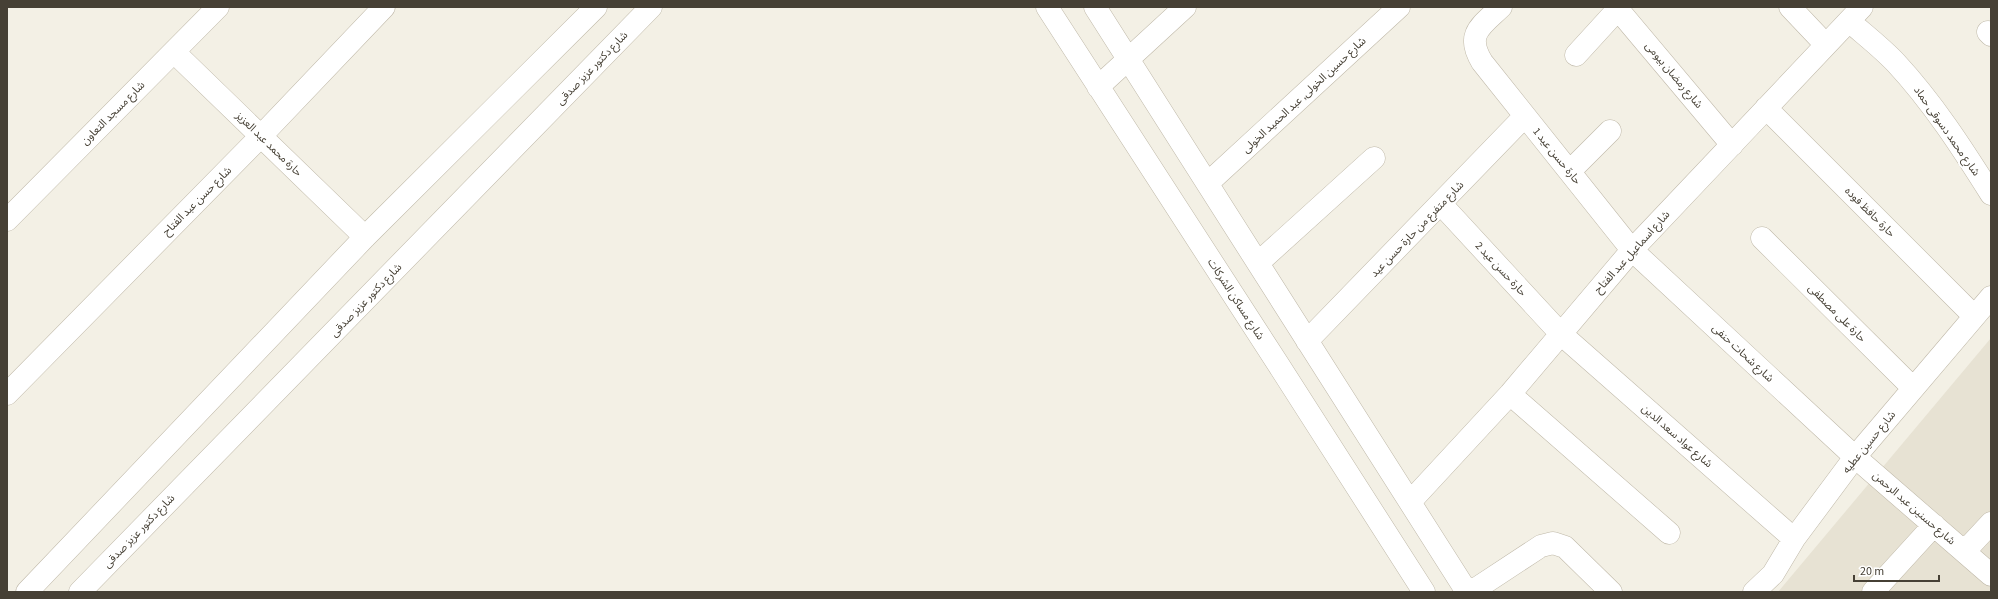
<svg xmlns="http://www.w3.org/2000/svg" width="1998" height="599" font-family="'Source Sans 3','Noto Sans Arabic',sans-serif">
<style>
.residential{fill:#e7e2d3}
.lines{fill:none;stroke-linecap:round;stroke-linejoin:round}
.minor-casing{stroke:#bfb8a8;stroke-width:23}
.minor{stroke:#fff;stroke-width:22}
.labels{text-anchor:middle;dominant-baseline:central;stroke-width:4;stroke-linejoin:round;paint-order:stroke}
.street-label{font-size:11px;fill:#464035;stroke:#fff}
</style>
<rect width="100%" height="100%" fill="#f3f0e5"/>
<path class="residential" d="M 1991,338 L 1991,592 L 1778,592 Z"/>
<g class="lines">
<defs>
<path id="minor" d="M 1047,7 L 1278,364 L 1424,592
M 1095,7 L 1467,592
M 1501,7 C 1481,26 1465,34 1482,62 L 1632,250 L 1855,457 L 1991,575
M 1616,7 L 1732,145
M 1790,7 L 1826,45
M 1849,21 C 1865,35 1882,48 1896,63 C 1933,103 1962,148 1991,194
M 1988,32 L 1991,35
M 174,52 L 365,237
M 1576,55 L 1618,9
M 1098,87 L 1185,7
M 1766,108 L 1974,316
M 1570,171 L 1610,131
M 1208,183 L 1399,7
M 1441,204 L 1561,334 L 1794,539
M 7,220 L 218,7
M 1762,238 L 1913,388
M 1258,263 L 1374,158
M 1307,341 L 1525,116
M 7,394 L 261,136 L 384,7
M 1510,394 L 1669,533
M 1410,502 L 1510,394 L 1632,250 L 1862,7
M 1965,551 L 1991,523
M 27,592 L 365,237 L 596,7
M 80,592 L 651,7
M 1471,592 L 1541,546 L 1553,543 L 1565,547 L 1611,592
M 1754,592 L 1773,574 L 1794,539 L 1855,457 L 1991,297
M 1873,592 L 1934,525"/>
</defs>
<use href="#minor" class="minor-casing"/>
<use href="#minor" class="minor"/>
</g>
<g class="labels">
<g class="street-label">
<text transform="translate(592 68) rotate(-46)">شارع دكتور عزيز صدقى</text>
<text transform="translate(1674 75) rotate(50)">شارع رمضان بيومى</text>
<text transform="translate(1304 95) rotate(-43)">شارع حسين الخولى, عبد الحميد الخولى</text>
<text transform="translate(113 113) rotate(-45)">شارع مسجد التعاون</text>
<text transform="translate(1947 131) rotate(55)">شارع محمد دسوقى حماد</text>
<text transform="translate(269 144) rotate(44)">حارة محمد عبد العزيز</text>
<text transform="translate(1557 156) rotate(51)">حارة حسن عيد 1</text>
<text transform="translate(197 201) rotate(-45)">شارع حسن عبد الفتاح</text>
<text transform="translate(1870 212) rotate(45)">حارة حافظ فوده</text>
<text transform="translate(1417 229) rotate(-46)">شارع متفرع من حارة حسن عيد</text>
<text transform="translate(1632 252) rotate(-48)">شارع اسماعيل عبد الفتاح</text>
<text transform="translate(1501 269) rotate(47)">حارة حسن عيد 2</text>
<text transform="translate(1236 299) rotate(57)">شارع مساكن الشركات</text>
<text transform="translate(366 300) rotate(-46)">شارع دكتور عزيز صدقى</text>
<text transform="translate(1837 313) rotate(45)">حارة على مصطفى</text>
<text transform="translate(1743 353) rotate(43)">شارع شحات حنفى</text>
<text transform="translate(1677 436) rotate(41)">شارع عواد سعد الدين</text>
<text transform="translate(1869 442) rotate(-51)">شارع حسين عطيه</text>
<text transform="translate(1914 508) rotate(41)">شارع حسنين عبد الرحمن</text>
<text transform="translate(139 531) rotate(-46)">شارع دكتور عزيز صدقى</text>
</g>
</g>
<rect width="1998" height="599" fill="none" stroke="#464035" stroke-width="16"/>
<path d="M1854 575v6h85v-6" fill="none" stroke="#464035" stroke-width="2"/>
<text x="1860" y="575" font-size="12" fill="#464035" stroke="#ffffff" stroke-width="3" paint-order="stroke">20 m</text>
</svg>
